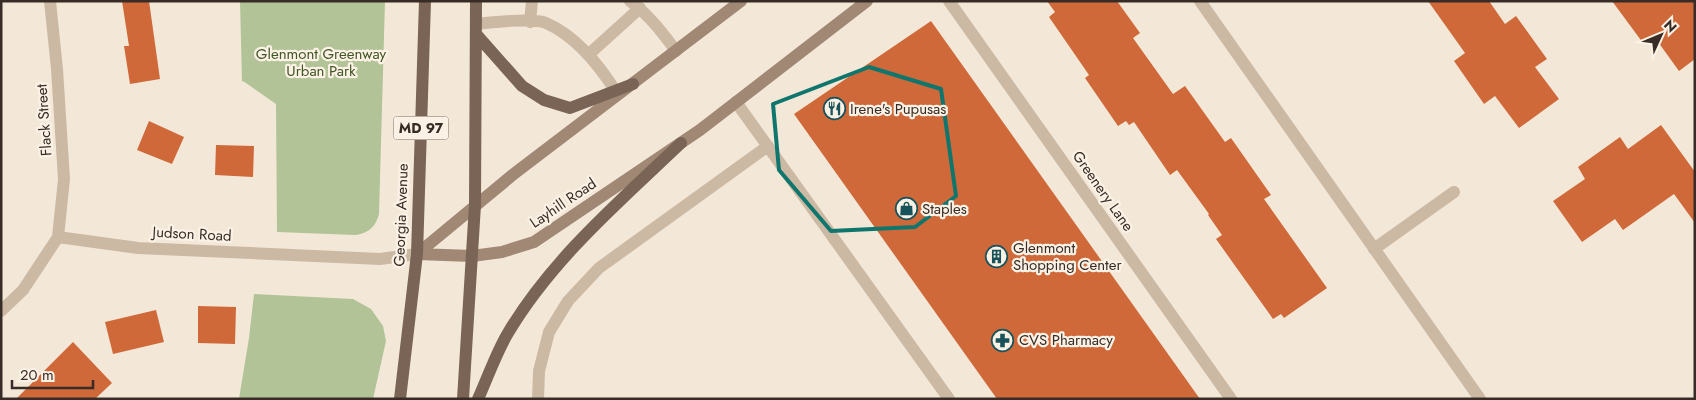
<svg xmlns="http://www.w3.org/2000/svg" width="1696" height="400" font-family="Jost,sans-serif">
<style>
.green{fill:#b1c397}
.building{fill:#cf693a}
.lines{fill:none;stroke-linecap:round;stroke-linejoin:round}
.service{stroke:#ccb9a4;stroke-width:12}
.minor{stroke:#ccb9a4;stroke-width:12}
.secondary{stroke:#a08875;stroke-width:12}
.primary{stroke:#7a6456;stroke-width:12}
.marked{fill:none;stroke:#0f766e;stroke-width:4;stroke-linejoin:round}
.labels{text-anchor:middle;dominant-baseline:central;stroke-width:4.5;stroke-linejoin:round;paint-order:stroke}
.shield{fill:#fbf2e5;stroke:#72675f;stroke-width:1}
.shield-label{font-size:14px;font-weight:bold;fill:#372c26}
.park-label{font-size:15px;fill:#425728;stroke:#fbf2e5}
.poi-label{font-size:15px;fill:#372c26;stroke:#fbf2e5;text-anchor:start}
.street-label{font-size:15px;fill:#372c26;stroke:#fbf2e5}
</style>
<rect width="100%" height="100%" fill="#f3e8d8"/>
<path class="green" d="M 240,1 L 385,1 L 379,214 C 376,226 369,233 356,235 L 277,232 L 276,104 L 243,81 L 242,82 Z
M 254,294 L 353,299 L 371,309 L 383,326 L 386,341 L 373,399 L 239,399 L 249,338 Z"/>
<path class="building" d="M 122,1 L 149,1 L 160,79 L 130,84 L 124,46 L 129,46 Z
M 1047,1 L 1117,1 L 1140,33 L 1133,38 L 1173,94 L 1185,86 L 1225,142 L 1231,138 L 1271,195 L 1264,199 L 1327,288 L 1284,318 L 1281,314 L 1273,319 L 1216,239 L 1222,235 L 1208,215 L 1209,214 L 1177,170 L 1170,175 L 1134,122 L 1129,125 L 1126,121 L 1118,126 L 1085,78 L 1089,75 L 1049,17 L 1055,12 Z
M 1428,1 L 1489,1 L 1505,24 L 1516,16 L 1547,59 L 1535,67 L 1559,99 L 1519,128 L 1495,96 L 1484,104 L 1454,61 L 1465,53 Z
M 1612,1 L 1695,1 L 1695,59 L 1679,71 L 1653,35 L 1643,43 Z
M 931,21 L 1200,399 L 997,399 L 794,114 Z
M 149,121 L 184,137 L 172,164 L 137,150 Z
M 1661,125 L 1695,172 L 1695,223 L 1674,194 L 1623,230 L 1615,219 L 1582,242 L 1553,201 L 1585,179 L 1578,167 L 1620,137 L 1628,149 Z
M 216,145 L 254,146 L 253,177 L 215,175 Z
M 198,306 L 236,307 L 235,344 L 198,343 Z
M 156,310 L 164,342 L 113,354 L 105,322 Z
M 73,342 L 112,383 L 95,399 L 16,399 Z"/>
<g class="lines">
<path class="service" d="M 630,1 C 649,15 662,32 676,51
M 530,22 L 532,1
M 476,24 C 491,22 534,18 546,23 C 576,36 598,64 615,90
M 588,55 L 640,8
M 736,102 L 949,399
M 1374,249 L 1454,192
M 538,399 L 539,371 L 549,332 L 568,301 L 599,268 L 768,146"/>
<path class="minor" d="M 949,1 L 1231,399
M 1200,1 L 1480,399
M 58,237 L 138,248 L 380,259 L 417,254
M 1,311 L 23,290 L 58,237 L 64,179 L 57,69 L 50,1"/>
<path class="secondary" d="M 417,254 L 472,256 L 502,252 L 534,242 L 700,130 L 867,1
M 417,254 L 515,173 L 741,1"/>
<path class="primary" d="M 476,34 L 522,86 L 544,100 L 570,108 L 633,84
M 400,399 L 417,254 L 425,1
M 463,399 L 475,205 L 476,1
M 478,399 C 488,377 496,353 508,333 C 552,259 619,202 681,143"/>
</g>
<path class="marked" d="M 869,67 L 941,89 L 956,196 L 915,227 L 831,231 L 779,170 L 773,104 Z"/>
<defs>
<symbol id="restaurant-ring" viewBox="-11 -11 22 22"><circle r="9.5" fill="#fbf2e5" stroke="#18525b" stroke-width="1.5"/><path d="M-5-6h1v4h1v-4h1v4h1v-4h1v5L-1.5 .5V6h-2V.5L-5-1ZM5-6V6H3V1.5H1.5Q1.5-4 5-6Z" fill="#18525b"/></symbol>
<symbol id="shop-ring" viewBox="-11 -11 22 22"><circle r="9.5" fill="#fbf2e5" stroke="#18525b" stroke-width="1.5"/><path d="M-5-2.5h2.3a2.7 3.5 0 0 1 5.4 0H5L5.5 6h-11ZM-1.5-2.5h3a1.5 2.3 0 0 0-3 0Z" fill="#18525b"/></symbol>
<symbol id="building-ring" viewBox="-11 -11 22 22"><circle r="9.5" fill="#fbf2e5" stroke="#18525b" stroke-width="1.5"/><path d="M-4-6H4V6H1V3H-1V6H-4ZM-2.5-4.3h1.7v1.8h-1.7ZM.8-4.3h1.7v1.8H.8ZM-2.5-1h1.7V.8h-1.7ZM.8-1h1.7V.8H.8Z" fill="#18525b"/></symbol>
<symbol id="pharmacy-ring" viewBox="-11 -11 22 22"><circle r="9.5" fill="#fbf2e5" stroke="#18525b" stroke-width="1.5"/><path d="M-2-6h4v4h4v4h-4v4h-4v-4h-4v-4h4Z" fill="#18525b"/></symbol>
</defs>
<g fill-rule="evenodd">
<use href="#restaurant-ring" x="822" y="96" width="25" height="25"/>
<use href="#shop-ring" x="894" y="196" width="25" height="25"/>
<use href="#building-ring" x="984" y="244" width="25" height="25"/>
<use href="#pharmacy-ring" x="990" y="328" width="25" height="25"/>
</g>
<g class="labels">
<rect class="shield" x="393.5" y="116.5" width="55" height="23" rx="4"/>
<g class="shield-label">
<text x="421" y="128">MD 97</text>
</g>
<g class="park-label">
<text x="321" y="54">Glenmont Greenway<tspan x="321" dy="17">Urban Park</tspan></text>
</g>
<g class="poi-label">
<text x="850" y="109">Irene's Pupusas</text>
<text x="922" y="209">Staples</text>
<text x="1013" y="248">Glenmont<tspan x="1013" dy="17">Shopping Center</tspan></text>
<text x="1019" y="340">CVS Pharmacy</text>
</g>
<g class="street-label">
<text transform="translate(44 120) rotate(-94)">Flack Street</text>
<text transform="translate(1103 191) rotate(55)">Greenery Lane</text>
<text transform="translate(563 203) rotate(-34)">Layhill Road</text>
<text transform="translate(401 215) rotate(-88)">Georgia Avenue</text>
<text transform="translate(192 234) rotate(3)">Judson Road</text>
</g>
</g>
<rect width="1696" height="400" fill="none" stroke="#372c26" stroke-width="5"/>
<g transform="translate(1661 35) rotate(46)" stroke="#fbf2e5" stroke-width="4" paint-order="stroke">
<path d="M0-4L9 19L0 12L-9 19Z" fill="#372c26"/>
<text y="-8" font-size="14" font-weight="bold" text-anchor="middle" fill="#372c26">N</text>
</g>
<path d="M12 380v8h81v-8" fill="none" stroke="#372c26" stroke-width="2.5"/>
<text x="20" y="380" font-size="15" fill="#372c26" stroke="#fbf2e5" stroke-width="4" paint-order="stroke">20 m</text>
</svg>
